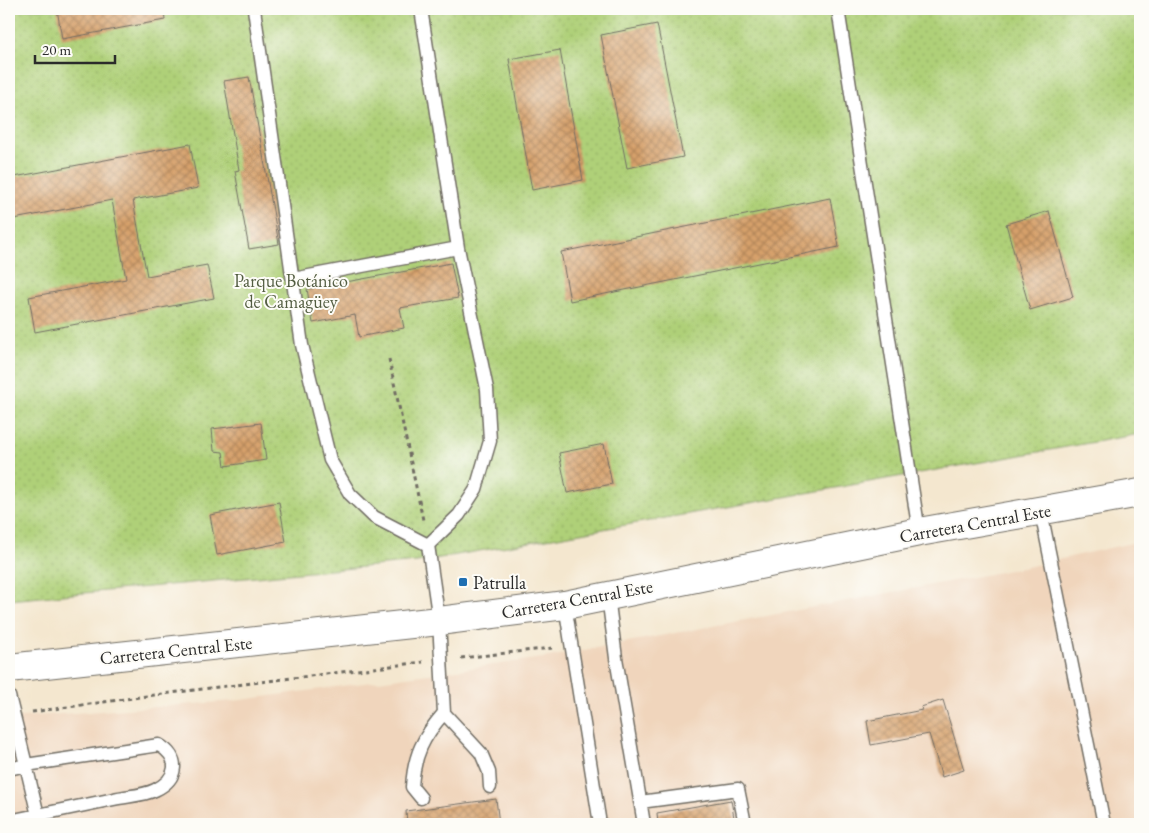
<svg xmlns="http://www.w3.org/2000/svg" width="1149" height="833" font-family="'EB Garamond',serif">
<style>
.built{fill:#f0d5bc}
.park{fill:url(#park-dots);stroke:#6d7e52}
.building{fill:url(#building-cross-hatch)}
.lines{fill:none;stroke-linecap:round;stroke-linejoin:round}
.service-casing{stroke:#716d64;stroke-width:15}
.primary-casing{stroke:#716d64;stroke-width:30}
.path{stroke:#716d64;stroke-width:3;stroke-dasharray:4 4;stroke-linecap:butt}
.service{stroke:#fff;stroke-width:12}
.primary{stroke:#fff;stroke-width:28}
.poi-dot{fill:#1f6fb2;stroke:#fdfcf7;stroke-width:2}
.labels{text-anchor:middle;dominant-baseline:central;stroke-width:4;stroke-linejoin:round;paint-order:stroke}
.park-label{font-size:18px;fill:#535d42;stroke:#fdfcf7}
.street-label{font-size:18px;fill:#2b2b2b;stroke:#fdfcf7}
.poi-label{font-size:18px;fill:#2b2b2b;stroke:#fdfcf7;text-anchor:start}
</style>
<defs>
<pattern id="park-dots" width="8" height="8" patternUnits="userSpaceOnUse" patternTransform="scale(1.25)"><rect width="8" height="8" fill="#afd078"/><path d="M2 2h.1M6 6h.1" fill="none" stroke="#97b368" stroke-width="1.8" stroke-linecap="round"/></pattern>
<pattern id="building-cross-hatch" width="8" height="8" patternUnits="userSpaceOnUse" patternTransform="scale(1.25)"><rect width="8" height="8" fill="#d6a06b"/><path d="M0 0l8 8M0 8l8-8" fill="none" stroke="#ae8358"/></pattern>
</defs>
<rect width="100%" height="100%" fill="#fdfcf7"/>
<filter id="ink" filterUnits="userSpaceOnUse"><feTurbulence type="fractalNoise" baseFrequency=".02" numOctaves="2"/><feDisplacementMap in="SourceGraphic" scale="10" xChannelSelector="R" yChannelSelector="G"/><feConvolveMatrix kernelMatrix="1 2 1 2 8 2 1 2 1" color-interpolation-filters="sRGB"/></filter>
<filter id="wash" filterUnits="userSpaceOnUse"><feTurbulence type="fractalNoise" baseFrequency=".0096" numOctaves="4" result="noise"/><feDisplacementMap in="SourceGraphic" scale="20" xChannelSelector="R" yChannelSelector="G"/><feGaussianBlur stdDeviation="1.12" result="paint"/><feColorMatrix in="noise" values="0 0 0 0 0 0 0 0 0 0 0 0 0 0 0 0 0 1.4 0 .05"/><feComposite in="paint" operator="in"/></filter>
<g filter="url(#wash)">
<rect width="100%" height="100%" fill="#f4e7cf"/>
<path class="built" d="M 1140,541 L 1140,824 L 9,824 L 9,718 L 234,701 L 543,658 L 1027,567 Z"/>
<path class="park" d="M 9,9 L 1140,9 L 1140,434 L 417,562 L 9,600 Z"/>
<g id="blocks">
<path class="building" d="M 57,9 L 164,9 L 165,20 L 62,39 Z
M 657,24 L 683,157 L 627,168 L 601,35 Z
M 560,50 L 583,180 L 532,190 L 509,59 Z
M 249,77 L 279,244 L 249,249 L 235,171 L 239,170 L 224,81 Z
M 190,144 L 198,188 L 133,200 L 147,276 L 207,265 L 214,298 L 35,332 L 29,297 L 126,279 L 112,200 L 9,220 L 9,178 Z
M 830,198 L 839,247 L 570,301 L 561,252 Z
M 1049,211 L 1073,297 L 1030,310 L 1006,224 Z
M 451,263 L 458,298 L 400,308 L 404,328 L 359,337 L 355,315 L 313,323 L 307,289 Z
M 261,423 L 266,460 L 225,466 L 223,452 L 214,451 L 212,429 Z
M 604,444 L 612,484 L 567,493 L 559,453 Z
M 279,502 L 286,542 L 217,555 L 210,515 Z
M 943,700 L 964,770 L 942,777 L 929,734 L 871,745 L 867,721 L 922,710 L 921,707 Z
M 496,799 L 499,824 L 407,824 L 406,811 Z
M 731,800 L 735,824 L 658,824 L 657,813 Z"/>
</g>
</g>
<g filter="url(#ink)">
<use href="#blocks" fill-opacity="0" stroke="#716d64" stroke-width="1"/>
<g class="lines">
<defs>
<path id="service" d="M 254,9 L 302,345 L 330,460 L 350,494 L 374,517 L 428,545
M 421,9 L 458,248 L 487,389 L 490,441 L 476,489 L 459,515 L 428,545 L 439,621 L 444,713 L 481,753 L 489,772 L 490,787
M 838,9 L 919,532
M 293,279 L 458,248
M 1041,512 L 1104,824
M 608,596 L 616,658 L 644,824
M 565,605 L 600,824
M 9,696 L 26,765 L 9,769
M 421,798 L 412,787 C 414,755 423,737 444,713
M 640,802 L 738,789 L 745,824
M 9,821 C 44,814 79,806 114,799 C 126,796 143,796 155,790 C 178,779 181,758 159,745 L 26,765 L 40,824"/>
<path id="primary" d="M 9,668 L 439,621 L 565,605 L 919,532 L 1140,493"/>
</defs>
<use href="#service" class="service-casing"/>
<use href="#primary" class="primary-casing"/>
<path class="path" d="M 389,359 L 423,520
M 461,658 L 552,648
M 32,712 L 154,695 L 423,662"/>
<use href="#service" class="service"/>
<use href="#primary" class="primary"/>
</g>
</g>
<rect class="poi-dot" x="458" y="577" width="10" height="10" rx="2.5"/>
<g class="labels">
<g class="park-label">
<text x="291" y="280">Parque Botánico<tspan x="291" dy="21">de Camagüey</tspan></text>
</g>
<g class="street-label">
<text transform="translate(975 523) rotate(-10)">Carretera Central Este</text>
<text transform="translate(577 599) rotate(-10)">Carretera Central Este</text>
<text transform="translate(176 650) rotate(-6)">Carretera Central Este</text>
</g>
<g class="poi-label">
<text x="473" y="582">Patrulla</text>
</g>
</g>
<rect width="1149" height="833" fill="none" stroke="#fdfcf7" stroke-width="30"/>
<path d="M35 55v8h80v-8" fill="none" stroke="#2b2b2b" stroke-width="2.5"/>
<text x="42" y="55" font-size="15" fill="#2b2b2b" stroke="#fdfcf7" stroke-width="4" paint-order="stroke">20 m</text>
</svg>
